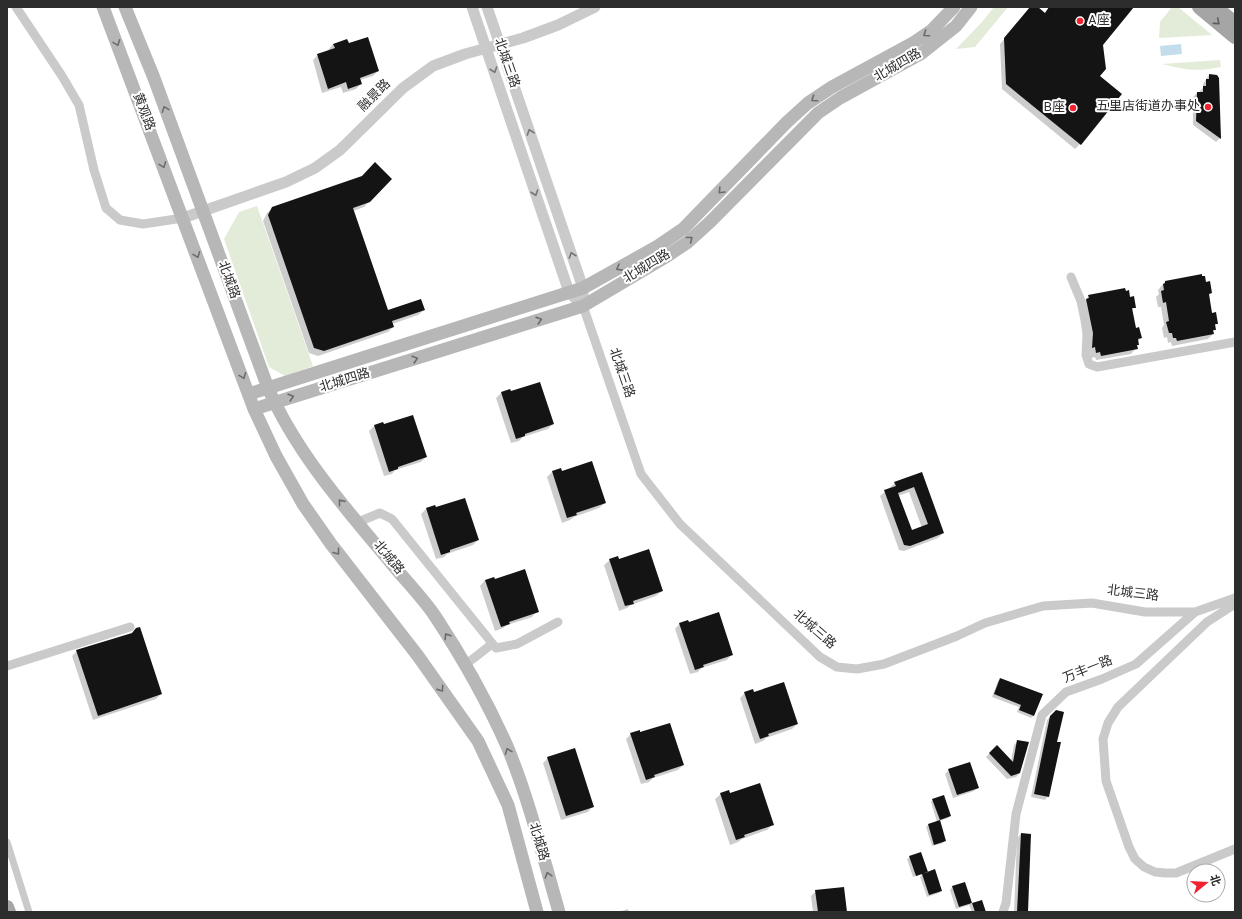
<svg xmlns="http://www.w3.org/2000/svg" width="1242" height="919" font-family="Overpass,'Noto Sans SC',sans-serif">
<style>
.green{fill:#e3ecd9}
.water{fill:#c4dded}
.shadow{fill:#0003;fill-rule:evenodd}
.building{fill:#141414;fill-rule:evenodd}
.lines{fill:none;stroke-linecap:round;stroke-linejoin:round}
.pedestrian{stroke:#cacaca;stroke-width:7}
.minor{stroke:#cacaca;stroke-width:9}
.tertiary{stroke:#cacaca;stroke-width:11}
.secondary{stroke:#b7b7b7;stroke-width:13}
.primary{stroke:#a5a5a5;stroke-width:14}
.oneway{stroke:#5d5d5d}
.oneway2{stroke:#6b6b6b}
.oneway3{stroke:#747474}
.poi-dot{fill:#f02331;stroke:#fff;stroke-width:1.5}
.labels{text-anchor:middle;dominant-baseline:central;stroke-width:4;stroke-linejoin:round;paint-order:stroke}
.poi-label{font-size:13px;fill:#2d2d2d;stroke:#fff;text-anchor:end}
.street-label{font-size:13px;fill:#2d2d2d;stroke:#fff}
</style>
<rect width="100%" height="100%" fill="#fff"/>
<path class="green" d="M 994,7 L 1008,7 L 975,47 L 956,49 L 982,22 Z
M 1172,7 L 1178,7 L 1212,35 L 1159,38 L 1160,22 Z
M 1220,60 L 1221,67 C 1195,72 1187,70 1162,64 Z
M 257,206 L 313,366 L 285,376 L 269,367 L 224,239 L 239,212 Z"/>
<path class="water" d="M 1181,44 L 1182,54 L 1161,56 L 1160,46 Z"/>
<path class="shadow" d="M 1031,7 L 1036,7 L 1044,14 L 1050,7 L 1132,7 L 1102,44 L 1099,76 L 1080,144 L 1075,149 L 1002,89 L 1000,44 Z
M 333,44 L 348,45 L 378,71 L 373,76 L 360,80 L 361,84 L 356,89 L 343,93 L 341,87 L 322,93 L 313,60 L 318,55 L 329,51 L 328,50 Z
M 1209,75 L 1218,77 L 1220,138 L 1216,142 L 1193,125 L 1193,97 L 1197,93 L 1200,93 L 1200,91 L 1203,88 L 1203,84 Z
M 391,179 L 364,207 L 353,211 L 388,311 L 424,310 L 418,315 L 392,324 L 393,327 L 388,332 L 318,356 L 309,353 L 263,221 L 267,213 L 273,208 Z
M 1165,282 L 1205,283 L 1211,293 L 1208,296 L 1212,314 L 1217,324 L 1214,326 L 1215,330 L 1212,332 L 1213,334 L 1208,339 L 1172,346 L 1171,342 L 1168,343 L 1167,337 L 1164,338 L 1162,328 L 1164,325 L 1161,307 L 1158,307 L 1156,297 L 1159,294 L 1158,290 Z
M 1089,296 L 1129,298 L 1135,307 L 1132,310 L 1135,329 L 1141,338 L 1138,341 L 1138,344 L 1136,346 L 1136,348 L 1131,354 L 1096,360 L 1095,357 L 1091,358 L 1084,302 Z
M 501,393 L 553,424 L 548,429 L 523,437 L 519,441 L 511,443 L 496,398 Z
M 382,423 L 426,457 L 421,462 L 395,470 L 392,474 L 384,476 L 369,431 L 374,426 Z
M 552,472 L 561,472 L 605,503 L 599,508 L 574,517 L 570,520 L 562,523 L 547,477 Z
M 921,474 L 943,533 L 938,538 L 904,551 L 899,550 L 880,496 L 895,483 ZM 909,492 L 922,528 L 911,532 L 898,496 Z
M 426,509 L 478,540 L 473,545 L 447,554 L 444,557 L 436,559 L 421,514 Z
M 610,560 L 618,560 L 662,591 L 656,596 L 631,605 L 627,608 L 619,611 L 604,565 Z
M 485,580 L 494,580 L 537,611 L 532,617 L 507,625 L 503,628 L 495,631 L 480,586 Z
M 680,623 L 689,624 L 732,654 L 727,660 L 701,668 L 698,672 L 690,674 L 675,629 Z
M 77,651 L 161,694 L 156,699 L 93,720 L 72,656 Z
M 1001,679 L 1034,715 L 1031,718 L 1017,712 L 1019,707 L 992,697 L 998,681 Z
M 745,693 L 754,693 L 797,724 L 792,729 L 766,738 L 763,741 L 755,744 L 740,698 Z
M 1056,711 L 1056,742 L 1048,796 L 1045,800 L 1031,797 L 1047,720 Z
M 631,734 L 640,734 L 683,765 L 678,770 L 653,778 L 649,782 L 641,784 L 626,739 Z
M 1017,742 L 1020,773 L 1016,777 L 1007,779 L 986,757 L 997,746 L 1011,761 L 1014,745 Z
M 548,758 L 593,806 L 588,812 L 561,820 L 543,763 Z
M 949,770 L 978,788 L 974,791 L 953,798 L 945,774 Z
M 721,794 L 729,794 L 772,825 L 767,830 L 742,839 L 738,842 L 730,845 L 715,799 Z
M 933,800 L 950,816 L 948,818 L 939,821 L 945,840 L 943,843 L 932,846 L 926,827 L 928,825 L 937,822 L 931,802 Z
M 1021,834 L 1030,835 L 1027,912 L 1014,912 L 1017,838 Z
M 910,857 L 927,871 L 941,890 L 939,893 L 927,897 L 920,877 L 923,874 L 913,877 L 907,859 Z
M 964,883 L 971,904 L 981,901 L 985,912 L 972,912 L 969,905 L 956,909 L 950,890 L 952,887 Z
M 816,891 L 846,912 L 813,912 L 811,896 Z
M 628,909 L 629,912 L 618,912 Z"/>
<path class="building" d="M 1030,7 L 1038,7 L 1045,13 L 1049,7 L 1134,7 L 1103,45 L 1106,69 L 1100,76 L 1122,94 L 1081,145 L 1006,84 L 1004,38 Z
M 368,37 L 379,71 L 360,78 L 362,84 L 348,89 L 346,82 L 328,89 L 317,54 L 335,48 L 333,44 L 347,39 L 349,43 Z
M 1209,74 L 1217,75 L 1219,78 L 1221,139 L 1196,121 L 1197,92 L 1203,92 L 1203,86 L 1206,86 L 1206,79 L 1209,79 Z
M 375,162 L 392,179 L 370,202 L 353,208 L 388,310 L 421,299 L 425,310 L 392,321 L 394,327 L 324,351 L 314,348 L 268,215 L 272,207 L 362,176 Z
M 1202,274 L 1202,276 L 1205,276 L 1206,282 L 1210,281 L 1212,293 L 1209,294 L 1212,313 L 1216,312 L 1218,324 L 1215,324 L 1216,330 L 1213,330 L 1214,334 L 1177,341 L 1176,338 L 1173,338 L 1172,333 L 1169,333 L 1166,322 L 1169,321 L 1166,302 L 1163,303 L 1161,291 L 1164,290 L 1163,284 L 1165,283 L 1165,281 Z
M 1125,288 L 1126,291 L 1129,290 L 1130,297 L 1134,296 L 1136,308 L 1132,308 L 1136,328 L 1139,327 L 1142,338 L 1138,339 L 1139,345 L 1137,345 L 1138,349 L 1101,356 L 1100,352 L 1096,353 L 1095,347 L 1092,348 L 1093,333 L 1086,299 L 1089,298 L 1088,295 Z
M 540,382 L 554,424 L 525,434 L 525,436 L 516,439 L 501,392 L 510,389 L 511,391 Z
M 413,415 L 427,457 L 398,467 L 398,469 L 389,472 L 374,425 L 383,422 L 384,424 Z
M 592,461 L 606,503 L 576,513 L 577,515 L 567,518 L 552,471 L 561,468 L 562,471 Z
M 922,472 L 944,533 L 910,546 L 904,545 L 884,490 L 896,486 L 894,482 ZM 914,487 L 928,524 L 912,530 L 898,493 Z
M 465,498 L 479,540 L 450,550 L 450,552 L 441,555 L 426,508 L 435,505 L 436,507 Z
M 649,549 L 663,591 L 633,601 L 634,604 L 625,606 L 609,559 L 618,556 L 619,559 Z
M 525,569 L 539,612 L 509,622 L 510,624 L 501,627 L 485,580 L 494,577 L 495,579 Z
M 719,612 L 733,655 L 703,665 L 704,667 L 695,670 L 679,623 L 688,620 L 689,622 Z
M 140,627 L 162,694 L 98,716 L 76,650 L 132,633 L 136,628 Z
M 1000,678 L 1043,694 L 1034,716 L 1019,710 L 1021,705 L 994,694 Z
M 784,682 L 798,724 L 768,734 L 769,736 L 760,739 L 744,692 L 753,689 L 754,692 Z
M 1056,710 L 1064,712 L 1057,742 L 1061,742 L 1049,797 L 1034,794 L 1050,716 Z
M 670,723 L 684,765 L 654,775 L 655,777 L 646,780 L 630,733 L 640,730 L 640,732 Z
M 1017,740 L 1029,742 L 1020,773 L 1011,776 L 989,753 L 997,745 L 1013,762 Z
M 575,748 L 594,807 L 566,816 L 547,757 Z
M 970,762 L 979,788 L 957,795 L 948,769 Z
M 760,783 L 774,825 L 744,835 L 745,837 L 736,840 L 720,793 L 729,790 L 730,793 Z
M 944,795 L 951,816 L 940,820 L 932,799 Z
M 940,820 L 946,841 L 934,845 L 928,824 Z
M 1021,833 L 1031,834 L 1028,912 L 1017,912 Z
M 921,852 L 928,872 L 916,876 L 909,856 Z
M 935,869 L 942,891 L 929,895 L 922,874 Z
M 965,882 L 972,903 L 959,907 L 952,886 Z
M 844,887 L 847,912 L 818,912 L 815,890 Z
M 982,900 L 986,912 L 975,912 L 972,903 Z"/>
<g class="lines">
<path class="pedestrian" d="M 7,842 L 29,912"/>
<path class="minor" d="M 16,7 L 62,76 L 79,105 L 94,170 L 106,208 L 120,220 L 143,224 L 183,218
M 1071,277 L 1081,301 L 1085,320 L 1087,334 L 1086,355 L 1089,364 L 1097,367 L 1235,342
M 583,306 L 641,474 L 680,524 L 820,657 L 837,667 L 857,669 L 884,664 L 957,636 L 985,623 L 1043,606 L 1092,603 L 1145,612 L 1195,612
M 358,522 L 380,513 L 392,519 L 496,648 L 517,644 L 558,622
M 1235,604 L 1207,622 L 1118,707 L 1108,723 L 1103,739 L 1106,781 L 1129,847 L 1135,859 L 1144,867 L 1155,872 L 1165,873 L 1176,873 L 1235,849
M 465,665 L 492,644
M 7,666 L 130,627
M 1003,912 L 1006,903 L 1016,814 L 1042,715 L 1066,692 L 1102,679 L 1136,664 L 1195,612 L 1235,598"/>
<path class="tertiary" d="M 472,7 L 569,292 L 583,306
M 487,7 L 583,288 L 583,295
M 183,218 L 286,182 L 315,168 L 340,150 L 403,88 L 433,66 L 465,54 L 523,38 L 558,25 L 595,7"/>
<path class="secondary" d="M 103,7 L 254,409 L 276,456 L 303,504 L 331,544 L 418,656 L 478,741 L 508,805 L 537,912
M 125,7 L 154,78 L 268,388 C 297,454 346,509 392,564 C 406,581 422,597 435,616 C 462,657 487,701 507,746 C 529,799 543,857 559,912
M 249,394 L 583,288 L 658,246 L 683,229 L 787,122 L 808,103 L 832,87 L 913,43 L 932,30 L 954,7
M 254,409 L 583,306 L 664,258 L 688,242 L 710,222 L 818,113 L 840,98 L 922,53 L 956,26 L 971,7"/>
<path class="primary" d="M 1199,7 L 1235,37
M 1216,7 L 1235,23
M 7,907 L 9,912"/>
</g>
<defs><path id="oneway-chevron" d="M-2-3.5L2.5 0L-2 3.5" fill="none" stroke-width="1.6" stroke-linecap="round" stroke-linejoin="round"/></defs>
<use class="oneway" href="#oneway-chevron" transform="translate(1217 22) rotate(40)"/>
<g class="oneway2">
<use href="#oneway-chevron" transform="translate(926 34) rotate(145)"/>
<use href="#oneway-chevron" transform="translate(117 43) rotate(69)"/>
<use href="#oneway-chevron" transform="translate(814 99) rotate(145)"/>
<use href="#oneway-chevron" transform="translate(165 109) rotate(-111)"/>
<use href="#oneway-chevron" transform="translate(163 165) rotate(69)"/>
<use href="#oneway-chevron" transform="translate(721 191) rotate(134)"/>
<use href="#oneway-chevron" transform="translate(690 239) rotate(-39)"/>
<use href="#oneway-chevron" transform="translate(197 255) rotate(69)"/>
<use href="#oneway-chevron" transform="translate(619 268) rotate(151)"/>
<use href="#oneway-chevron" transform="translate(539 320) rotate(-17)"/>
<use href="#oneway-chevron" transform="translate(415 359) rotate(-17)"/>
<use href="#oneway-chevron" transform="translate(243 376) rotate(69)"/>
<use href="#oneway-chevron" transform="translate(291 397) rotate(-17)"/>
<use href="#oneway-chevron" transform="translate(341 502) rotate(-129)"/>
<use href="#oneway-chevron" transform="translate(337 552) rotate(52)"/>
<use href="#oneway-chevron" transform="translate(447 636) rotate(-122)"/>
<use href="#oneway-chevron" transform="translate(441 689) rotate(55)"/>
<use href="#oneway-chevron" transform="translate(508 751) rotate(-111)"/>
<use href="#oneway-chevron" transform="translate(548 875) rotate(-107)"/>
</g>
<g class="oneway3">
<use href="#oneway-chevron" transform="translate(494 70) rotate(71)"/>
<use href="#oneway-chevron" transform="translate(530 132) rotate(-109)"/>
<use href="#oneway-chevron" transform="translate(535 193) rotate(71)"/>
<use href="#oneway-chevron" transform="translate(572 255) rotate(-109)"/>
</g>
<g class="poi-dot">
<circle cx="1080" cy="21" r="4"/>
<circle cx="1208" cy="107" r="4"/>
<circle cx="1073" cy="108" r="4"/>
</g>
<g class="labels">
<g class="poi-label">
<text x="1088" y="21" text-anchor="start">A座</text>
<text x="1200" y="107">五里店街道办事处</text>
<text x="1065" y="108">B座</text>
</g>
<g class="street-label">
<text transform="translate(506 63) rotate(71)">北城三路</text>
<text transform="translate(898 66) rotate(-30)">北城四路</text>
<text transform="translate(375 96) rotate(-45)">融景路</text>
<text transform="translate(143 112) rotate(69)">黄观路</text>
<text transform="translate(647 267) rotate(-31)">北城四路</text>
<text transform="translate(228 280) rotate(70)">北城路</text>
<text transform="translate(621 373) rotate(71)">北城三路</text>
<text transform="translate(345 381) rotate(-17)">北城四路</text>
<text transform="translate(388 558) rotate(50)">北城路</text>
<text transform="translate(1133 594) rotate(7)">北城三路</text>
<text transform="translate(814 630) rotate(41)">北城三路</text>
<text transform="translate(1088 670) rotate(-22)">万丰一路</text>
<text transform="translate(538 842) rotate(73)">北城路</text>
</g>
</g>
<rect width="1242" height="919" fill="none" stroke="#2d2d2d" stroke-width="16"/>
<g transform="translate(1206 883) rotate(72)"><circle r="19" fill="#ffffff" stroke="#ababab"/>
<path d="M0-3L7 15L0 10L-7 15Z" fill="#f02331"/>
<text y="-6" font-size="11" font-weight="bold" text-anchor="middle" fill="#2d2d2d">北</text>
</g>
</svg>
